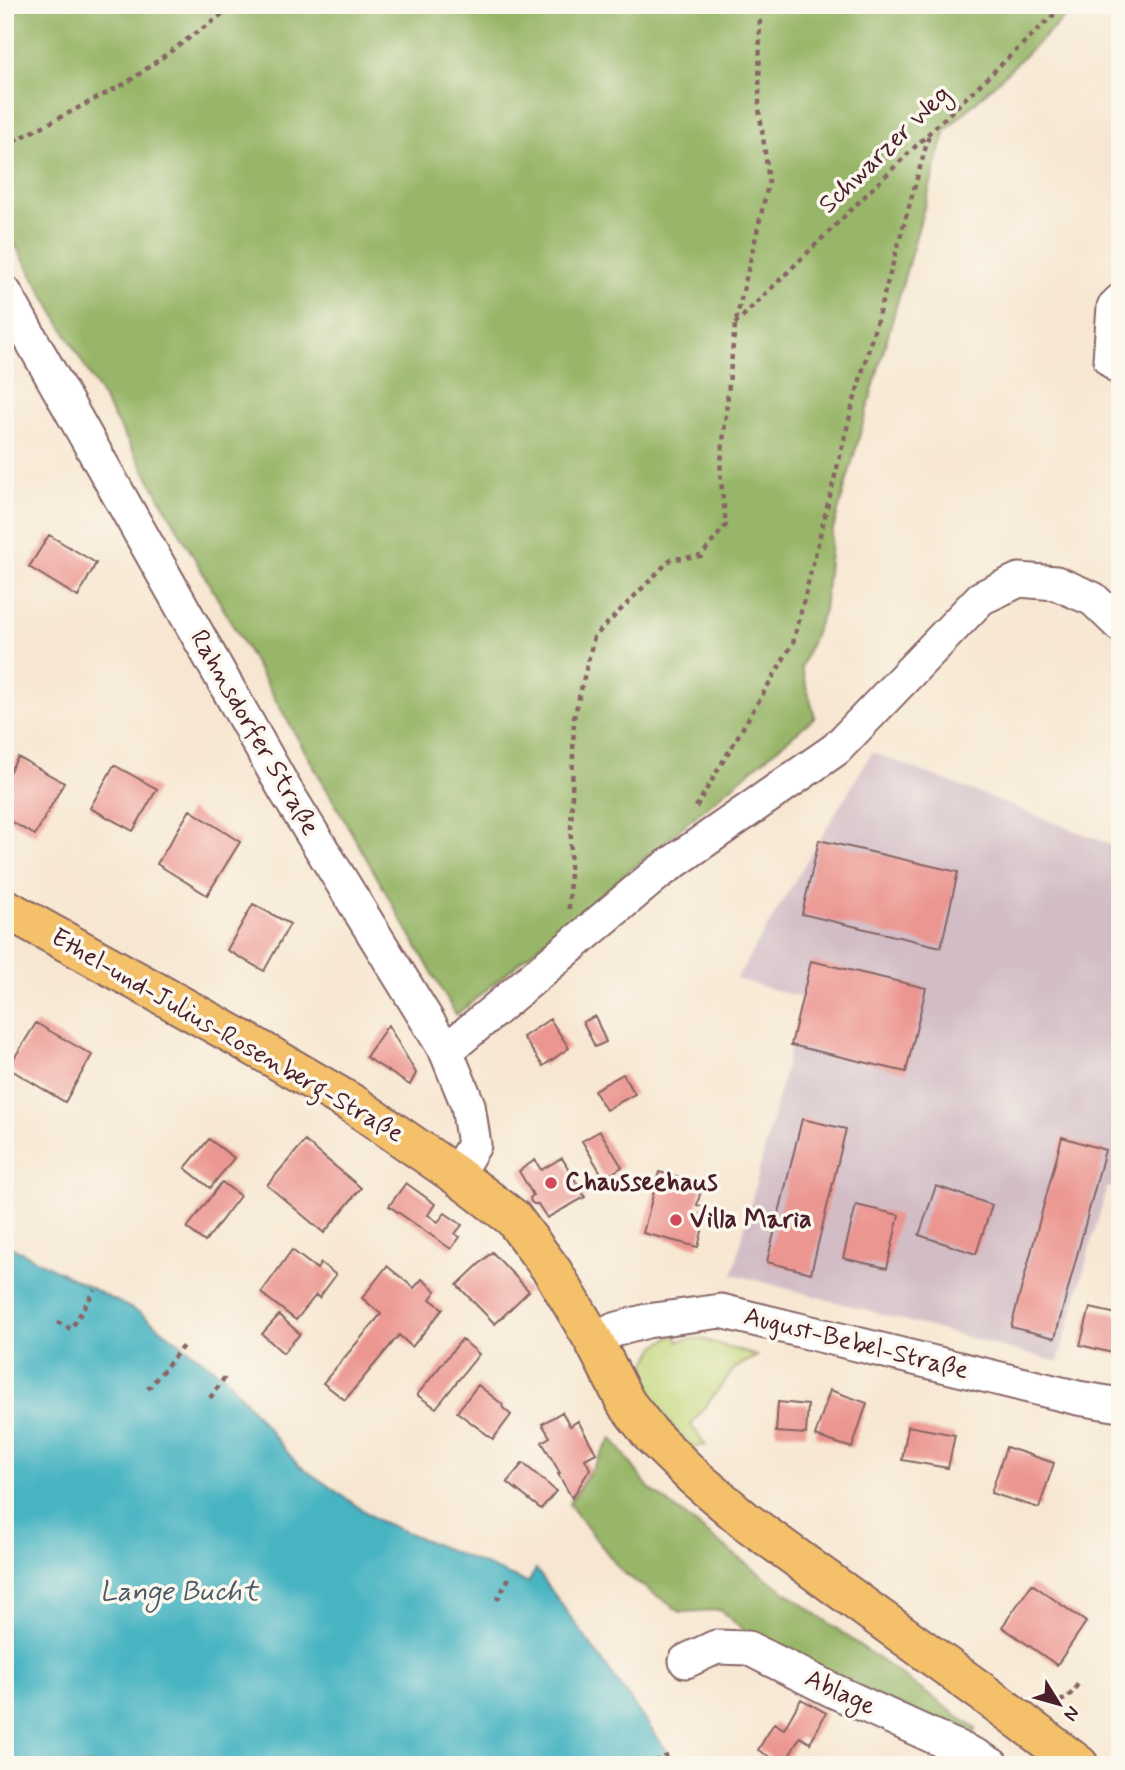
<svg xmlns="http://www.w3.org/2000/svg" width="1125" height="1770" font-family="Mynerve,sans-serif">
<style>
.industrial{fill:#d2bdc6}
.green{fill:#c1d579;stroke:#867a52;stroke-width:2}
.forest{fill:#98b669;stroke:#716a4a;stroke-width:2}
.water{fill:#47b4c2;stroke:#486a76;stroke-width:2}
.building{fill:#ec9691}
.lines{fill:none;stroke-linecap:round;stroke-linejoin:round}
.minor-casing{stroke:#876565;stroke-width:37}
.major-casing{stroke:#876565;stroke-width:42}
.path{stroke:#876565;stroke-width:4.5;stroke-dasharray:5 5;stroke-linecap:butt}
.minor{stroke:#fff;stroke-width:33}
.major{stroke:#f4c16a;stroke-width:38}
.poi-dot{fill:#d1495b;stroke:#fbf7ec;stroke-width:2.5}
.labels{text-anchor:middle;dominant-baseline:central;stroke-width:7;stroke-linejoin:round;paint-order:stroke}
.street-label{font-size:26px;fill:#4a1f2b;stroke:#fbf7ec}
.poi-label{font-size:26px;font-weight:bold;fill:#4a1f2b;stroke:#fbf7ec;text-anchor:start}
.water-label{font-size:28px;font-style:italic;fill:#495b67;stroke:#fbf7ec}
</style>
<rect width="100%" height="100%" fill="#fbf7ec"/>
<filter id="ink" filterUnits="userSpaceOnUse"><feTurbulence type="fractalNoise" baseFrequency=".0143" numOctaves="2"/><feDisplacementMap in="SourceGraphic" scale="14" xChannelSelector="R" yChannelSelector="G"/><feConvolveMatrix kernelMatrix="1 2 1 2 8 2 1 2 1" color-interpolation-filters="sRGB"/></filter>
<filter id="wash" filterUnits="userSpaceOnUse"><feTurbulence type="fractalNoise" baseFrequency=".00686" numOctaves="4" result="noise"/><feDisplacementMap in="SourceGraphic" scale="28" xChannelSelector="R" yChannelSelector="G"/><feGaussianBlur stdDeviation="1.57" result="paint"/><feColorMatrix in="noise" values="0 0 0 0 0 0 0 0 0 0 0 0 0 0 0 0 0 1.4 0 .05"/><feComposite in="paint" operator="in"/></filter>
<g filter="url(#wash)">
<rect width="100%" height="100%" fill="#f7e7d2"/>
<path class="industrial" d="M 872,752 L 1120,848 L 1120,1189 L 1107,1187 L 1058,1362 L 733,1274 L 803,998 L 736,979 Z"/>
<path class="green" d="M 676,1334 L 678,1341 L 699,1338 L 757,1356 L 735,1368 L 691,1425 L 706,1445 L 691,1448 L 680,1437 L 645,1390 L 642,1370 L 657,1345 Z"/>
<path class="forest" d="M 5,5 L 1078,5 L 946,130 L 832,533 L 824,610 L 801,668 L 815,717 L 456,1015 L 5,227 Z
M 612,1438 L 649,1488 L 744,1562 L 976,1729 L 969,1740 L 756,1640 L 720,1610 L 681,1612 L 622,1572 L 569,1504 Z"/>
<path class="water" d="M 5,1244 L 140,1313 L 225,1377 L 297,1464 L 377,1520 L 528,1583 L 536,1569 L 677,1765 L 5,1765 Z"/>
<g id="blocks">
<path class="building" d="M 49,535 L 96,563 L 78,597 L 29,567 Z
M 18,757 L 64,783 L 35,835 L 5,818 L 5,779 Z
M 114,765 L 157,789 L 133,831 L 90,808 Z
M 190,810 L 240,842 L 207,895 L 157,864 Z
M 819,840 L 958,872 L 941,947 L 802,914 Z
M 253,904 L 290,924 L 264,971 L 227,950 Z
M 811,961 L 926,988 L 906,1072 L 791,1045 Z
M 595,1016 L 606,1042 L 595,1047 L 583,1022 Z
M 550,1019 L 569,1048 L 543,1066 L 523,1037 Z
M 36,1023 L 92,1055 L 65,1102 L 8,1068 Z
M 388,1025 L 416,1073 L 410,1085 L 366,1057 Z
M 623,1074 L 635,1094 L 606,1110 L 594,1090 Z
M 802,1119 L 846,1129 L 811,1273 L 767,1262 Z
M 600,1131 L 622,1167 L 604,1178 L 582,1141 Z
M 1062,1137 L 1105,1150 L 1055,1338 L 1011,1327 Z
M 209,1139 L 234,1158 L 210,1188 L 185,1168 Z
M 305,1141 L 361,1188 L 324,1233 L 267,1185 Z
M 562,1158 L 585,1197 L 547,1218 L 538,1204 L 534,1204 L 531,1202 L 530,1198 L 533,1195 L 519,1171 L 535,1160 L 541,1170 Z
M 659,1172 L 703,1183 L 697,1205 L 708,1208 L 698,1247 L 643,1233 Z
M 222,1182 L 240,1196 L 205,1242 L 187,1228 Z
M 406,1183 L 435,1204 L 428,1215 L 438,1222 L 445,1213 L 462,1225 L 455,1234 L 460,1237 L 451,1249 L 389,1206 Z
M 936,1186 L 992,1205 L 976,1254 L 919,1235 Z
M 856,1205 L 899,1215 L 887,1268 L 843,1258 Z
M 292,1250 L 317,1269 L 321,1263 L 336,1275 L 319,1298 L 316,1295 L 296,1320 L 261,1293 Z
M 492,1252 L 529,1291 L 495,1324 L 457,1285 Z
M 387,1266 L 414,1288 L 422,1279 L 436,1291 L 430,1299 L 443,1309 L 412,1347 L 399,1335 L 345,1400 L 323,1383 L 381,1314 L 362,1298 Z
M 1090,1308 L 1117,1314 L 1117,1316 L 1120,1317 L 1120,1355 L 1080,1345 Z
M 279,1315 L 300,1334 L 283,1353 L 262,1334 Z
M 462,1339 L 479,1354 L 436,1408 L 417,1395 Z
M 478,1385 L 502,1404 L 503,1408 L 511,1415 L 493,1439 L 457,1412 Z
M 830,1390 L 867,1403 L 852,1448 L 815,1436 Z
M 778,1402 L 808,1405 L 806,1434 L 776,1432 Z
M 562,1412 L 570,1426 L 578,1421 L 596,1453 L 585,1459 L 590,1469 L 572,1498 L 558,1474 L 560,1473 L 542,1442 L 550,1437 L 542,1424 Z
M 908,1426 L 955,1435 L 948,1468 L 902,1460 Z
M 1006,1447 L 1054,1463 L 1039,1508 L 991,1493 Z
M 523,1463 L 556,1491 L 541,1509 L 507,1482 Z
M 1032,1584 L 1086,1622 L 1057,1665 L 1002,1627 Z
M 801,1699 L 826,1713 L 810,1743 L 800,1737 L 784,1765 L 758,1750 L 774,1723 L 784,1729 Z"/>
</g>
</g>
<g filter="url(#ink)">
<use href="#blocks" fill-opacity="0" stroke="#876565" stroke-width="2"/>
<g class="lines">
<defs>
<path id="minor" d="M 5,293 L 284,788 L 446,1051 L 468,1105 L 474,1145 L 456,1175
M 1120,301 L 1114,307 L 1110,359 L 1120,368
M 446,1051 L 658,873 L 836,749 L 981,598 L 1019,580 L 1056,583 L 1093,599 L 1120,625
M 594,1341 L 614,1330 L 647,1321 L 721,1311 L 1078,1398 L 1120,1405
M 686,1661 L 716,1647 L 748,1648 L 832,1690 L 978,1757 L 992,1765"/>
<path id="major" d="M 5,908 L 243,1040 L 356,1106 L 456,1175 L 513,1218 L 553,1272 L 594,1341 L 626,1403 L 653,1437 L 694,1477 L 747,1522 L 997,1703 L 1079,1765"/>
</defs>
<use href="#minor" class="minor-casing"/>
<use href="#major" class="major-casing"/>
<path class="path" d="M 220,13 L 226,5
M 5,146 L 128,82 L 235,5
M 735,324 L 930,132 L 1064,5
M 696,807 L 793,643 L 852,408 L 930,132
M 569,909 L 574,718 L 594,637 L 671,559 L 701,556 L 726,525 L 720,472 L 735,325 L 769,181 L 759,108 L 760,5
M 57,1322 L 71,1329 L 95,1290
M 148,1389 L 183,1346
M 210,1398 L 225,1377
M 497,1600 L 510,1576
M 1050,1702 C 1067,1702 1069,1696 1078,1684
M 645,1765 L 670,1755"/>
<use href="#minor" class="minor"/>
<use href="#major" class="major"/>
</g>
</g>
<g class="poi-dot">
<circle cx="551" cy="1183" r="7"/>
<circle cx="676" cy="1220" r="7"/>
</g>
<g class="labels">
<g class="street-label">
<text transform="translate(885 150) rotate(-44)">Schwarzer Weg</text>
<text transform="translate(254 733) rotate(60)">Rahnsdorfer Straße</text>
<text transform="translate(227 1036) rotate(30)">Ethel-und-Julius-Rosenberg-Straße</text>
<text transform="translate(856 1344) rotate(14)">August-Bebel-Straße</text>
<text transform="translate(840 1693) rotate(25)">Ablage</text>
</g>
<g class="poi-label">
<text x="565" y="1183">Chausseehaus</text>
<text x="690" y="1220">Villa Maria</text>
</g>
<g class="water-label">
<text x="179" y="1592">Lange Bucht</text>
</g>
</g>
<rect width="1125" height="1770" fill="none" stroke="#fbf7ec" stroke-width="28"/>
<g transform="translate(1059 1704) rotate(127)" stroke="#fbf7ec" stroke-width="5" paint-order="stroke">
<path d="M0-5L12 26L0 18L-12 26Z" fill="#4a1f2b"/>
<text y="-10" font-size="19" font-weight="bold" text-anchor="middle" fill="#4a1f2b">N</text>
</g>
</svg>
